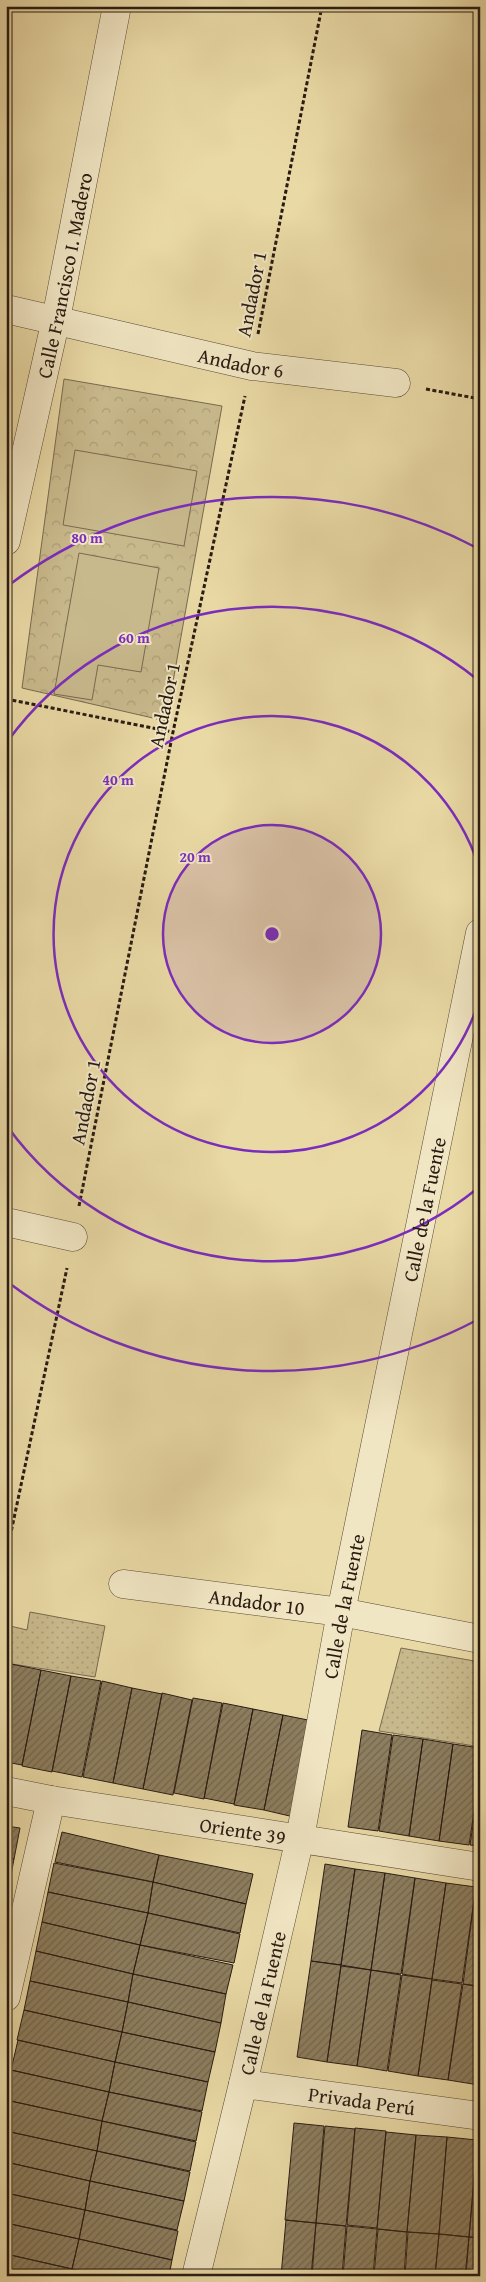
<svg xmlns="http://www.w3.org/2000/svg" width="486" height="2282" font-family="'Gentium Book Plus',serif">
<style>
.grass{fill:url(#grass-dots);stroke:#786a50}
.park{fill:url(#park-crowns);stroke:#786a50}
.garden{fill:#c8b98c;stroke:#786a50}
.building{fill:url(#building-hatch);stroke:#291b13}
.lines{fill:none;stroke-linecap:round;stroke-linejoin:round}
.minor-casing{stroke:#594a38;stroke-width:29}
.path{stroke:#291b13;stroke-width:3;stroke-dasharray:4 2.5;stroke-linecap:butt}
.minor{stroke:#f1e6c4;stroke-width:28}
.ring{fill:none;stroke:#7b2cbf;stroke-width:2.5}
.labels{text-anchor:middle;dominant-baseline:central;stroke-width:4;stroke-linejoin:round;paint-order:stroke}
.street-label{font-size:20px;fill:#291b13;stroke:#f1e6c4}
.centre{fill:#7b2cbf;stroke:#f1e6c4;stroke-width:2.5}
.ring-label{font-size:15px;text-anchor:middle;font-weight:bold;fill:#7b2cbf;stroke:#f1e6c4;stroke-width:4;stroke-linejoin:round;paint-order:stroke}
</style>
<defs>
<pattern id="grass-dots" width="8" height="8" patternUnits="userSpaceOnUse" patternTransform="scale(1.25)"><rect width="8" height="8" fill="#c8b98c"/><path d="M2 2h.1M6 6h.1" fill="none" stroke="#ac9e78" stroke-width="1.8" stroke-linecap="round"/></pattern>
<pattern id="park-crowns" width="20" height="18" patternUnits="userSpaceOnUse" patternTransform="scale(1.25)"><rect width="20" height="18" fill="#c8b98c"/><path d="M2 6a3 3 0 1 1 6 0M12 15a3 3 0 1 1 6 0" fill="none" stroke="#ac9e78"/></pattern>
<pattern id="building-hatch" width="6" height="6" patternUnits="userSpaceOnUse" patternTransform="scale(1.25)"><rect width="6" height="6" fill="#8d7e5f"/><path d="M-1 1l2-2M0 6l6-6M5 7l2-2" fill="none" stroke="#73664d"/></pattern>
</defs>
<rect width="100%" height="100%" fill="#e9d9a5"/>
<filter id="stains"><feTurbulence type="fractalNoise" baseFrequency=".004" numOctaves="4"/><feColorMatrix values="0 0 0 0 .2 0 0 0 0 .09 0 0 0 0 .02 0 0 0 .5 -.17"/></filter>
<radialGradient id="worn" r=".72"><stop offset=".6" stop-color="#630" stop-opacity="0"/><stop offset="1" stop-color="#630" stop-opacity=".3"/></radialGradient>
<path class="grass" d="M 30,1612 L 105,1626 L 95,1677 L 6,1663 L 6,1625 L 27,1630 Z
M 401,1648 L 480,1662 L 475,1746 L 379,1731 Z"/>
<path class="park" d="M 64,379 L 222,406 L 166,721 L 22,688 Z"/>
<path class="garden" d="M 75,450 L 197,471 L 184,546 L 63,525 Z
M 79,553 L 159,568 L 141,672 L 98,665 L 92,700 L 54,694 Z"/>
<path class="building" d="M 6,1662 L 11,1663 L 6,1686 Z
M 11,1664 L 41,1670 L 22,1765 L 6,1762 L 6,1688 Z
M 41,1670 L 71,1676 L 52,1772 L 22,1766 Z
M 71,1676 L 101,1681 L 82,1777 L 52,1771 Z
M 102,1681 L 132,1688 L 113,1783 L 83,1777 Z
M 132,1688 L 162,1694 L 143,1789 L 113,1783 Z
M 162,1693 L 192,1700 L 173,1795 L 143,1789 Z
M 193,1698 L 222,1703 L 204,1799 L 174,1793 Z
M 223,1703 L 253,1709 L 234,1804 L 204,1798 Z
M 253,1709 L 283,1715 L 264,1810 L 234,1805 Z
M 283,1715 L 313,1721 L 294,1817 L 264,1810 Z
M 362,1730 L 392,1735 L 378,1831 L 348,1827 Z
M 393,1735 L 423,1739 L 409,1836 L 379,1831 Z
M 423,1739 L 453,1744 L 439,1841 L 409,1836 Z
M 453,1744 L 480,1748 L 480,1773 L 469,1845 L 439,1841 Z
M 480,1778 L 480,1846 L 470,1845 Z
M 6,1826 L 20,1828 L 14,1859 L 6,1858 Z
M 62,1832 L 159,1855 L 153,1882 L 55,1862 Z
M 159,1855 L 253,1874 L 246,1904 L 153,1882 Z
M 6,1858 L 14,1859 L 8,1891 L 6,1891 Z
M 54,1863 L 153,1882 L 148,1913 L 48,1892 Z
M 325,1864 L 355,1869 L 341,1965 L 311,1961 Z
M 355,1869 L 385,1873 L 371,1970 L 341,1965 Z
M 385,1873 L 415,1878 L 401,1974 L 371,1970 Z
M 415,1878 L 446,1883 L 432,1979 L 402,1974 Z
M 153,1882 L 246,1904 L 240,1933 L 148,1913 Z
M 446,1883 L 476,1887 L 462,1983 L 432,1979 Z
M 476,1887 L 480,1888 L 480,1986 L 463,1984 Z
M 48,1892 L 148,1913 L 140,1945 L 42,1922 Z
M 148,1913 L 240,1934 L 234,1963 L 140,1945 Z
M 42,1922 L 140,1945 L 133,1974 L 36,1951 Z
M 140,1945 L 233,1965 L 226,1994 L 133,1974 Z
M 36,1951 L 133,1974 L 128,2002 L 30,1981 Z
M 311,1961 L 341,1965 L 327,2062 L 297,2057 Z
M 341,1966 L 371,1970 L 357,2066 L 327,2062 Z
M 371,1970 L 401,1975 L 387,2071 L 357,2066 Z
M 133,1974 L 226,1994 L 221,2023 L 128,2002 Z
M 402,1975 L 432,1979 L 418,2076 L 388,2071 Z
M 432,1980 L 462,1984 L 448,2080 L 418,2076 Z
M 30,1981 L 128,2002 L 122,2032 L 24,2010 Z
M 463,1984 L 480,1987 L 479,2085 L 448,2080 Z
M 128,2002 L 221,2023 L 215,2052 L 122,2032 Z
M 24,2010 L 122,2032 L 115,2062 L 17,2040 Z
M 122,2032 L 215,2052 L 208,2082 L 115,2062 Z
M 18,2040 L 115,2062 L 109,2092 L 11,2070 Z
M 115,2062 L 208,2082 L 202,2111 L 109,2092 Z
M 11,2070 L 109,2092 L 102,2121 L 6,2100 Z
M 109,2092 L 202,2112 L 196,2141 L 102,2121 Z
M 6,2100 L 102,2121 L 97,2151 L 6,2131 Z
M 102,2121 L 196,2142 L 190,2171 L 97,2151 Z
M 294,2123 L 324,2126 L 316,2223 L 285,2220 Z
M 325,2126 L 355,2129 L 346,2226 L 316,2223 Z
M 355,2128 L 386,2131 L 377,2228 L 347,2225 Z
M 6,2131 L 97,2151 L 90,2181 L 6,2162 Z
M 386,2132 L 416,2135 L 407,2232 L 377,2229 Z
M 416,2135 L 447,2137 L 439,2234 L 407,2232 Z
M 447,2137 L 477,2140 L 469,2237 L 439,2234 Z
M 478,2140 L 480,2140 L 480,2238 L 469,2237 Z
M 97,2151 L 190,2172 L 184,2201 L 90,2181 Z
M 6,2162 L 90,2181 L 85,2210 L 6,2193 Z
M 90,2181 L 184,2201 L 177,2230 L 85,2210 Z
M 6,2193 L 85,2210 L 79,2239 L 6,2223 Z
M 85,2210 L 178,2231 L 172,2260 L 79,2239 Z
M 286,2220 L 316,2223 L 311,2276 L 281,2276 Z
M 6,2223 L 79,2239 L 72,2269 L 6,2254 Z
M 316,2223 L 346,2226 L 342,2276 L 312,2276 Z
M 347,2226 L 377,2229 L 373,2276 L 343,2276 Z
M 378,2229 L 407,2232 L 404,2276 L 374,2276 Z
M 408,2232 L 439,2234 L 435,2276 L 405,2276 Z
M 439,2234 L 469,2237 L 465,2276 L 435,2276 Z
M 469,2237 L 480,2238 L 480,2276 L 466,2276 Z
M 79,2239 L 172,2260 L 169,2276 L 104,2276 L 72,2269 Z
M 6,2254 L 72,2269 L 71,2276 L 6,2276 Z
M 72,2269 L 103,2276 L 71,2276 Z"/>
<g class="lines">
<defs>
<g id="minor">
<path id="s1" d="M 6,309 L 252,366 L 396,383"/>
<path id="s2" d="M 6,541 L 56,319 L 117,6"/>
<path d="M 6,1222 L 73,1237"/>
<path id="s3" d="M 123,1584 L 341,1612 L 480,1639"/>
<path id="s4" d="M 6,1791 L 51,1800 L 480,1867"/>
<path d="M 6,1997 L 51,1800"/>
<path id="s5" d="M 243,2084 L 480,2116"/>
<path id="s6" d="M 196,2276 L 243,2084 L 300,1838 L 341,1612 L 480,933"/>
</g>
</defs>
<use href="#minor" class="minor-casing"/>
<path class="path" d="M 258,334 L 322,6
M 426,389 L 480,399
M 6,699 L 173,732
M 79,1206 L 173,732 L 245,396
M 6,1556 L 67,1268"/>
<use href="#minor" class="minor"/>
</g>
<circle cx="272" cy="934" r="109" fill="#7b2cbf" fill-opacity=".12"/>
<g class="ring">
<circle cx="272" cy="934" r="109"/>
<path d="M479 1001A218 218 0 1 1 479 867"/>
<path d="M478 1188A327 327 0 0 1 7 1126M7 742A327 327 0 0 1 478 680"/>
<path d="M477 1320A437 437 0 0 1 9 1283M9 585A437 437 0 0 1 477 548"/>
</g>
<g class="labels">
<g class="street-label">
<text stroke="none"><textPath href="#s2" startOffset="272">Calle Francisco I. Madero</textPath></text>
<text transform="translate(251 294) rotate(-79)">Andador 1</text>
<text stroke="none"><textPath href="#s1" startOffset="241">Andador 6</textPath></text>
<text transform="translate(164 705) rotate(-78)">Andador 1</text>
<text transform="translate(85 1102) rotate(-79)">Andador 1</text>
<text stroke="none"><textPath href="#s6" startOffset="1091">Calle de la Fuente</textPath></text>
<text stroke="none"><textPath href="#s3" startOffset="135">Andador 10</textPath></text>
<text stroke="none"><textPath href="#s6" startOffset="686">Calle de la Fuente</textPath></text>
<text stroke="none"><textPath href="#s4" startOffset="240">Oriente 39</textPath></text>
<text stroke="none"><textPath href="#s6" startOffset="281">Calle de la Fuente</textPath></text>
<text stroke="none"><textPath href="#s5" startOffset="120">Privada Perú</textPath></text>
</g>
</g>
<circle cx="272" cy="934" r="8" class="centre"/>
<g class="ring-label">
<text x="87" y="543">80 m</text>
<text x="134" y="643">60 m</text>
<text x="118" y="785">40 m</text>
<text x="195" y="862">20 m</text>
</g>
<rect width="486" height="2282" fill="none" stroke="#e9d9a5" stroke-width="25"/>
<rect x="8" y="8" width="471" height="2267" fill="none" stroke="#291b13" stroke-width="2.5"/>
<rect x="12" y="12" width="461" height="2257" fill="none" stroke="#291b13"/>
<rect width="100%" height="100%" filter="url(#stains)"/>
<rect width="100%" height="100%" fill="url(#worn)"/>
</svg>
